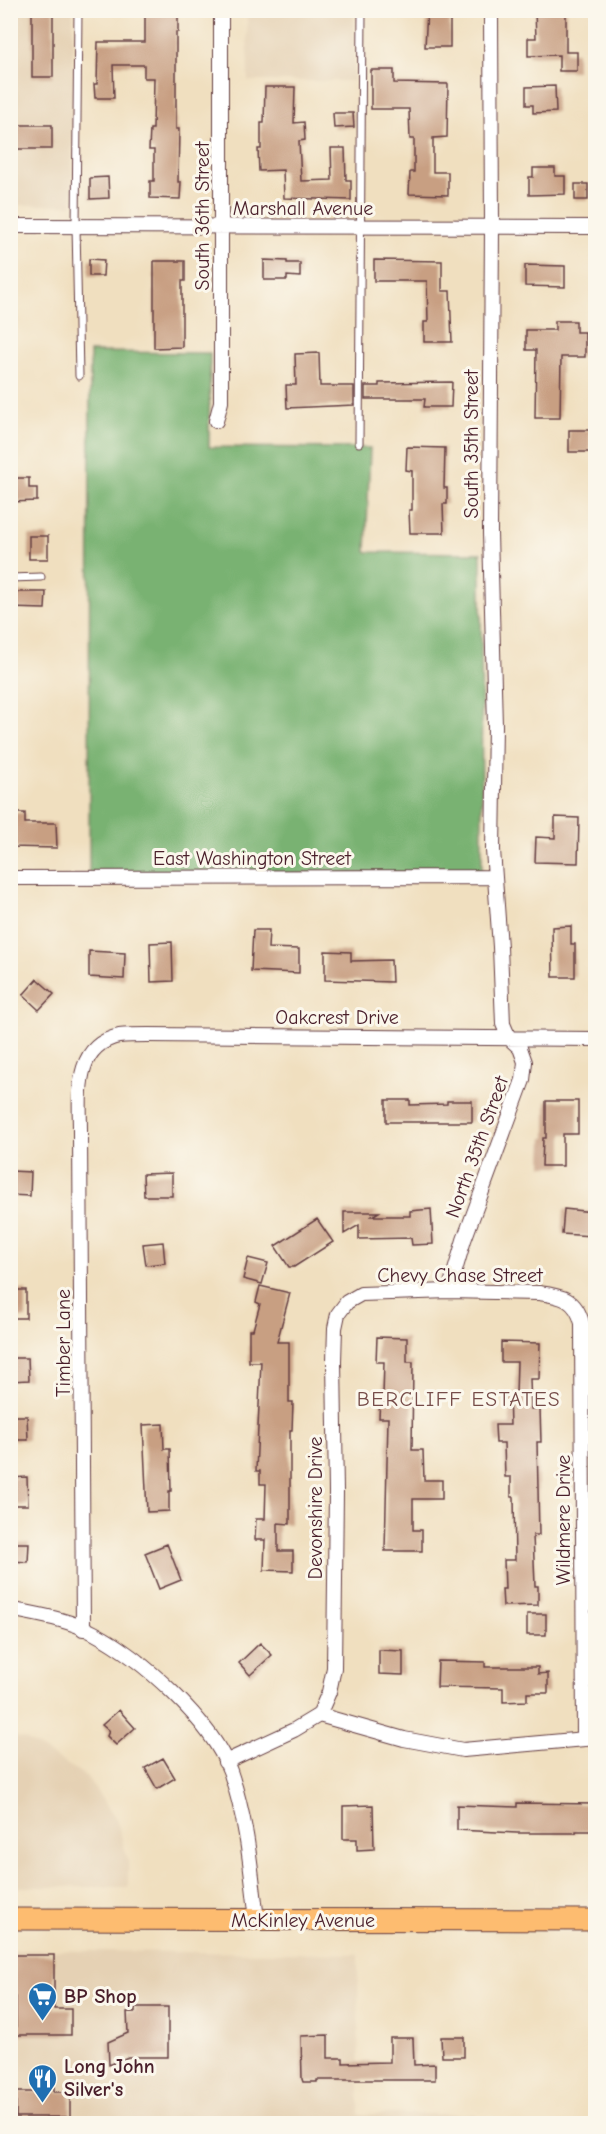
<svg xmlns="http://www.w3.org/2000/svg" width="606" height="2134" font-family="'Comic Neue',sans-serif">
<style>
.built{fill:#e5d1b4}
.forest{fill:#79b272;stroke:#62684e;stroke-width:1.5}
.building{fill:#c89f82}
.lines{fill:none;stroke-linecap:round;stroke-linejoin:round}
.lane-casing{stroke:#633c41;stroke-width:9}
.street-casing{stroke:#633c41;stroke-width:16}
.primary-casing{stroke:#633c41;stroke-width:23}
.lane{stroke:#fff;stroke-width:7}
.street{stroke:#fff;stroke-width:14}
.primary{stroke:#fdbc70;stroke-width:21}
.labels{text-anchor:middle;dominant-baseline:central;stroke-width:6;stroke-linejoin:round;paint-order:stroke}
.street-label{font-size:20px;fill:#4a1f2b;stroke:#fbf7ec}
.poi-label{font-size:20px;font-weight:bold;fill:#4a1f2b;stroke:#fbf7ec;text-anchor:start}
.neighbourhood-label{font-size:21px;letter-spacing:1.5px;fill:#764c49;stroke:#fbf7ec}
</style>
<rect width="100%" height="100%" fill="#fbf7ec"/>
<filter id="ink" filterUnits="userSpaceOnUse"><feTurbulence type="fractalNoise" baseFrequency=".0167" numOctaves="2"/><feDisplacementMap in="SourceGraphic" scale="12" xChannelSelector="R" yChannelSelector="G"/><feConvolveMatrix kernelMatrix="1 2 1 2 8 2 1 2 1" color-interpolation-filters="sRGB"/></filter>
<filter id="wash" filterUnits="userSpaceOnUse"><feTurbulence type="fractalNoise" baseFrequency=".008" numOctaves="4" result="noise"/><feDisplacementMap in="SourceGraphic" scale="24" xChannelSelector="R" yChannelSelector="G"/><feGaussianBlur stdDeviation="1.35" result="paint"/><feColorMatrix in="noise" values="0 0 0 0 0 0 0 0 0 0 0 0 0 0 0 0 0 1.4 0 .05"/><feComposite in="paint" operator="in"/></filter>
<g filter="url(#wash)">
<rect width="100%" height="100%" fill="#f0dfbf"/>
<path class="built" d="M 11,11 L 73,11 L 72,205 L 11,205 Z
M 247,11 L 354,11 L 354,81 L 248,81 Z
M 11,1736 L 25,1739 L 86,1776 L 117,1821 L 128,1861 L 128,1887 L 11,1887 Z
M 11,1950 L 358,1954 L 359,2114 L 476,2114 L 476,2124 L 11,2124 Z"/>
<path class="forest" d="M 90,352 L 210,353 L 209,447 L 370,448 L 366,552 L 481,553 L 482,873 L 89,875 Z"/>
<g id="blocks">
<path class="building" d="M 32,10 L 53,10 L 53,77 L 32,77 Z
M 178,10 L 178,32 L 176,32 L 176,129 L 179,129 L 178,182 L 181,182 L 180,199 L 150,198 L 150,181 L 154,181 L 154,150 L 149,150 L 150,129 L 153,129 L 154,78 L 144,78 L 144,65 L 113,65 L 114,98 L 95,98 L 94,84 L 97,84 L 98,42 L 145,42 L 145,11 Z
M 427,10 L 450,10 L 450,47 L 425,47 Z
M 535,10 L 566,10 L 566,52 L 577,52 L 577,71 L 559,71 L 559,55 L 528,56 L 528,38 L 536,38 Z
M 371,70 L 394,70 L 394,83 L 448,84 L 447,137 L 433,138 L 433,172 L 448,172 L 448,195 L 409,194 L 410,172 L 414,172 L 414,139 L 410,139 L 409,109 L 371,109 Z
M 555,86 L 556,112 L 533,113 L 533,105 L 526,105 L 526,87 Z
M 265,87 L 295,87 L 294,123 L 304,122 L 305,140 L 299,141 L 301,181 L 332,180 L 331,148 L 345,148 L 346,180 L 351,180 L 351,200 L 284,198 L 283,170 L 259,171 L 258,149 L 261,149 L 261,123 L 264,123 Z
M 333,113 L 353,113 L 354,127 L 334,128 Z
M 10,125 L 52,125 L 52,149 L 10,149 Z
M 533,168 L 555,168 L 555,176 L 565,176 L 565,194 L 529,195 L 529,177 L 533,177 Z
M 108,177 L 109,198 L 90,199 L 90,178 Z
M 575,184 L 588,184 L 588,200 L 575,200 Z
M 89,259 L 104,260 L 103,276 L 89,276 Z
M 264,260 L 287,261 L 287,263 L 300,263 L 300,277 L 287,276 L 287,280 L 264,280 Z
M 374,260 L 442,261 L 442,291 L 450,291 L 452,342 L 424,342 L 424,322 L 428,322 L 427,281 L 374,281 Z
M 154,261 L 185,261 L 185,281 L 182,281 L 182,347 L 154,348 Z
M 525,265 L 565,266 L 565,287 L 525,286 Z
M 555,321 L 576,321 L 576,332 L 585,332 L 585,357 L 561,357 L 560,418 L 535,418 L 536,350 L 526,350 L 526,330 L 555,330 Z
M 319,353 L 320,386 L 354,386 L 354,405 L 287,408 L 286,385 L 296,385 L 295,354 Z
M 452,382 L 451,407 L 424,407 L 425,399 L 365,399 L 365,386 L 379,386 L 379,383 Z
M 569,430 L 590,430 L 590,452 L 569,452 Z
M 407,447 L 445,448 L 444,488 L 447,488 L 447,504 L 443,504 L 444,533 L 410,533 L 409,510 L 412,510 L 412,471 L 406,470 Z
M 10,478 L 29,478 L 29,488 L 37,488 L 37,501 L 10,502 Z
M 29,536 L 48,536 L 48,559 L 29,559 Z
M 10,592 L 46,592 L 45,609 L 10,608 Z
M 10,813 L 25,813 L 25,823 L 56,823 L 57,848 L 10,847 Z
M 555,817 L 579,818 L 578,863 L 535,862 L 536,837 L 555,838 Z
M 571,926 L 571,944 L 575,944 L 575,977 L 553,977 L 552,927 Z
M 253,930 L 269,930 L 268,948 L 299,949 L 299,973 L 251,971 Z
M 172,942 L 173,981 L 151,982 L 150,943 Z
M 89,951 L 125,953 L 124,979 L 89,977 Z
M 325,951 L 351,952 L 351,961 L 391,960 L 392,982 L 325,980 Z
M 37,979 L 54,994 L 39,1010 L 23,995 Z
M 386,1100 L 410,1100 L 410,1105 L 447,1104 L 447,1101 L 472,1101 L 472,1122 L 386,1122 Z
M 546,1101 L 578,1101 L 578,1134 L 563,1134 L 563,1166 L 542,1166 L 543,1138 L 546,1138 Z
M 10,1171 L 31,1172 L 30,1196 L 10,1195 Z
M 172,1173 L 172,1196 L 144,1196 L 143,1174 Z
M 431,1209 L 433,1244 L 412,1245 L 411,1238 L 359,1239 L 359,1225 L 344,1234 L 344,1212 L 379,1212 L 372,1216 L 410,1216 L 410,1211 Z
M 564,1209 L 593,1212 L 592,1236 L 562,1234 Z
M 317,1219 L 333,1242 L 294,1267 L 289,1267 L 275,1246 Z
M 163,1242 L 165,1263 L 146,1265 L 143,1244 Z
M 248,1258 L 268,1263 L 262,1284 L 243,1279 Z
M 260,1286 L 290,1293 L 277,1342 L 289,1342 L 289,1402 L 293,1402 L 292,1430 L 290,1430 L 290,1524 L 278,1523 L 278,1551 L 293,1551 L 293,1571 L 264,1570 L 265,1540 L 255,1540 L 256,1519 L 265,1519 L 266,1484 L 260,1484 L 260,1471 L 256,1471 L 261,1362 L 249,1362 L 249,1330 L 253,1330 L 260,1304 L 256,1302 Z
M 10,1290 L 26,1290 L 26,1318 L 10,1318 Z
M 377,1337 L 407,1338 L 407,1362 L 413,1362 L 412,1450 L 423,1450 L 424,1480 L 442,1480 L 442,1499 L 413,1499 L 413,1530 L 422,1530 L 422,1551 L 385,1551 L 388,1418 L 379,1418 L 380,1396 L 383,1396 L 384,1362 L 376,1362 Z
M 501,1342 L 540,1343 L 539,1379 L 530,1379 L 531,1409 L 540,1409 L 541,1442 L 537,1442 L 539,1535 L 533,1535 L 535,1586 L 538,1586 L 538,1605 L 503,1606 L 502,1589 L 505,1589 L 504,1560 L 515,1560 L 514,1497 L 511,1497 L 511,1477 L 505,1477 L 504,1443 L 496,1443 L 495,1425 L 510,1425 L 509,1394 L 516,1394 L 517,1362 L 501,1362 Z
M 10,1358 L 28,1358 L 29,1380 L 10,1381 Z
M 10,1416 L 27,1416 L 28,1440 L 10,1440 Z
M 163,1424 L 164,1449 L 170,1449 L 171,1491 L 169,1491 L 169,1511 L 147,1512 L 143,1425 Z
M 27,1477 L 28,1505 L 10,1505 L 10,1478 Z
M 10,1543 L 29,1543 L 28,1562 L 10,1561 Z
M 167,1544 L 181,1580 L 159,1589 L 145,1553 Z
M 527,1614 L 546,1614 L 546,1635 L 527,1635 Z
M 260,1643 L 272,1655 L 250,1675 L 239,1663 Z
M 379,1650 L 403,1651 L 403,1675 L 379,1674 Z
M 438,1661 L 485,1662 L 485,1667 L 538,1667 L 538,1674 L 548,1673 L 548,1693 L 527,1693 L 527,1701 L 503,1702 L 503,1688 L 437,1687 Z
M 119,1710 L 135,1728 L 116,1745 L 107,1736 L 109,1731 L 102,1725 Z
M 163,1758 L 175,1778 L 157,1789 L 145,1768 Z
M 517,1803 L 596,1804 L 596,1831 L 576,1831 L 576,1833 L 517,1833 L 457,1830 L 457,1805 L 517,1807 Z
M 373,1805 L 374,1849 L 357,1850 L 357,1839 L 343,1839 L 343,1806 Z
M 10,1955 L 54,1955 L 54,2009 L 71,2009 L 71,2035 L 16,2035 L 16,1997 L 10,1997 Z
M 135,2007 L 168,2007 L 168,2057 L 128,2057 L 109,2065 L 108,2042 L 128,2033 L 127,2012 L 135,2012 Z
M 328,2035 L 328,2058 L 343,2058 L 343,2063 L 390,2062 L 390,2038 L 413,2038 L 414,2065 L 435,2064 L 435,2080 L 317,2080 L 317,2082 L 303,2082 L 302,2079 L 301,2036 Z
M 441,2037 L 464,2037 L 464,2057 L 442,2057 Z
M 44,2087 L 54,2087 L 54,2092 L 70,2092 L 70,2117 L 16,2117 L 16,2092 L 41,2092 Z"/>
</g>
</g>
<g filter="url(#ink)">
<use href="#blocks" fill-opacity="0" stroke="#633c41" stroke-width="1.5"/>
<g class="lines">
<defs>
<path id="lane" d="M 78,10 L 76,226 L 79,376
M 359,443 L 362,10
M 10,578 L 41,577"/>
<path id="street" d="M 10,226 L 596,227
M 216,421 L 221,402 L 221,10
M 10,878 L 494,877
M 449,1291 L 464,1240 L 523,1080 L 525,1062 L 520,1048 L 509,1038 L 503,1024 L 500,947 L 493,850 L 495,726 L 490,533 L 492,227 L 491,10
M 10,1609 C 38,1615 68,1619 94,1633 C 141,1658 211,1720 230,1771 C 247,1820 251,1869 257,1920
M 83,1629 L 80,1132 C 80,1095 73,1046 119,1036 C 128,1035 139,1035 148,1035 L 596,1039
M 319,1715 L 329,1692 L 334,1668 L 336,1492 L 334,1361 L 335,1328 L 338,1314 L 347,1302 L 361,1294 L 449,1291 L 539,1293 C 562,1296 576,1299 582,1323 L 584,1739
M 225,1762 L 294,1730 L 319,1715 L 404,1739 L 463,1750 L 596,1738"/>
<path id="primary" d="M 10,1919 L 596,1920"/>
</defs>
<use href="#lane" class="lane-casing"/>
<use href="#street" class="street-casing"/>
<use href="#primary" class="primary-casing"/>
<use href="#lane" class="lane"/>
<use href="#street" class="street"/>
<use href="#primary" class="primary"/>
</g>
</g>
<defs>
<symbol id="supermarket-pin" viewBox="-11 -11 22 30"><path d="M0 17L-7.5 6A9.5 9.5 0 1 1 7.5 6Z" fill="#1f6fb2" stroke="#fbf7ec"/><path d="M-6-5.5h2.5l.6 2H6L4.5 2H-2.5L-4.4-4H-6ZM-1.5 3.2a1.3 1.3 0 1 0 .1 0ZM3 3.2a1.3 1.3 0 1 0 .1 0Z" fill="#fff"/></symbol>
<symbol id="restaurant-pin" viewBox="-11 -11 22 30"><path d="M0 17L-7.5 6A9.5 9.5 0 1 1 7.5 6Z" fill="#1f6fb2" stroke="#fbf7ec"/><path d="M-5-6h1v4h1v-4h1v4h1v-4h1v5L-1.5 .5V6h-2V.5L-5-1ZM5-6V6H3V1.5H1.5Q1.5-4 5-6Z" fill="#fff"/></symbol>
</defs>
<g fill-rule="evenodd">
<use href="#supermarket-pin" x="26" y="1980" width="33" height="45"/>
<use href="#restaurant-pin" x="26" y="2062" width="33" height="45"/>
</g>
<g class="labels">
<g class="street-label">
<text x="303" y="208">Marshall Avenue</text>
<text transform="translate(202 216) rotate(-90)">South 36th Street</text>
<text transform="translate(471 444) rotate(-90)">South 35th Street</text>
<text x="252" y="858">East Washington Street</text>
<text x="337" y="1017">Oakcrest Drive</text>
<text transform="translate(477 1147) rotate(-70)">North 35th Street</text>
<text x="460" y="1275">Chevy Chase Street</text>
<text transform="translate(63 1343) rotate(-90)">Timber Lane</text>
<text transform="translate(315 1508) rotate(-90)">Devonshire Drive</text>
<text transform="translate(563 1520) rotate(-90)">Wildmere Drive</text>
<text x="303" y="1920">McKinley Avenue</text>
</g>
<g class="poi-label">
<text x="64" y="1996">BP Shop</text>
<text x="64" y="2066">Long John<tspan x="64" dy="23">Silver's</tspan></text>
</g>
<g class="neighbourhood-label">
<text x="459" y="1399">BERCLIFF ESTATES</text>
</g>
</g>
<rect width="606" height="2134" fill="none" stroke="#fbf7ec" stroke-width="36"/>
</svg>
